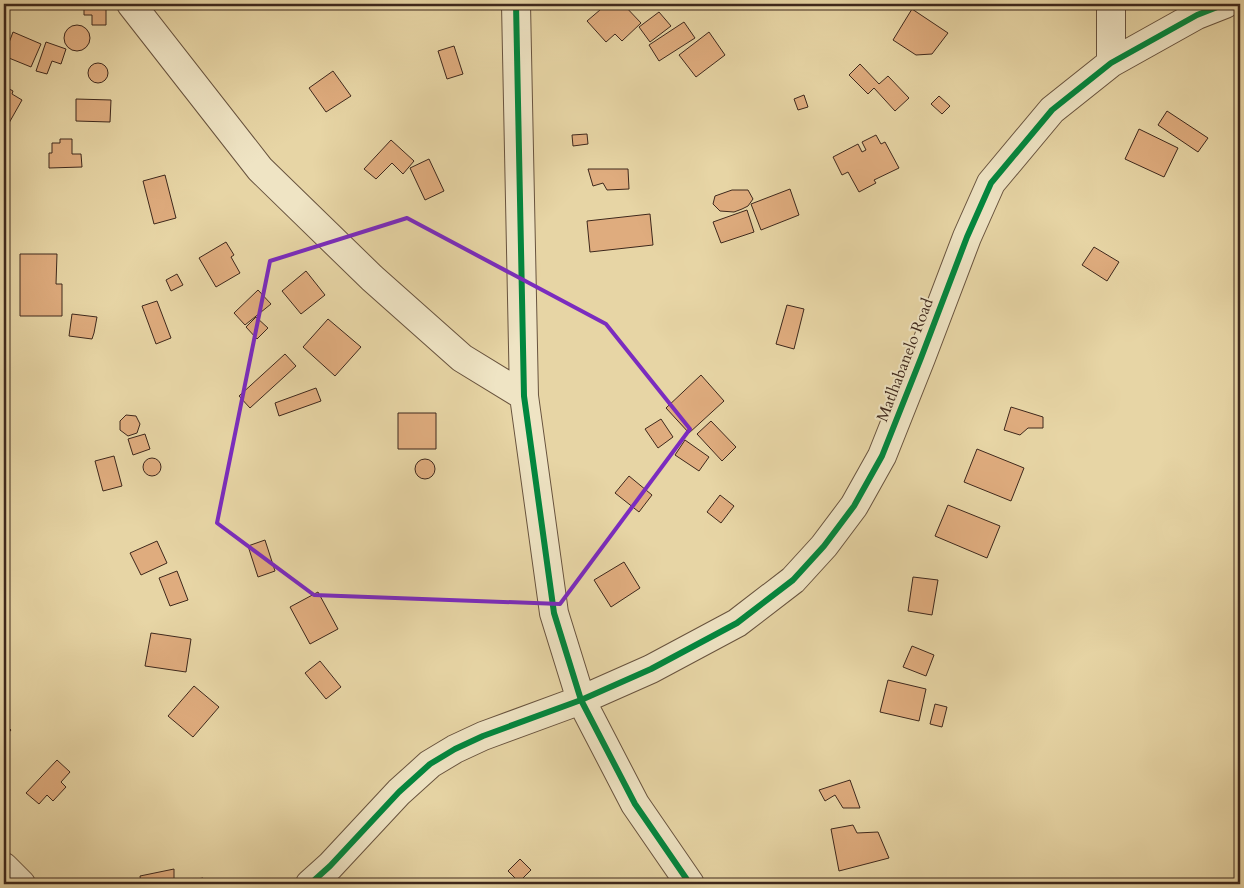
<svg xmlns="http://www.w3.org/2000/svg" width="1244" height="888" font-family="Cardo,serif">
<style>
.building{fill:#dfac7e;stroke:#3e281c}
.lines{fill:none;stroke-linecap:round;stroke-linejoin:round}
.minor-casing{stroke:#68533e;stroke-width:30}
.minor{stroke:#efe4c4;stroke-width:28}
.cycleway-casing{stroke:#efe4c4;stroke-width:9}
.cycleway{stroke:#00873e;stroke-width:6}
.marked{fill:none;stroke:#7b2cbf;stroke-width:4;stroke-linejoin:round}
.labels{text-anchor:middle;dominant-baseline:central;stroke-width:4;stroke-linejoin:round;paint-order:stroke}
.street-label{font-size:16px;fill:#3e281c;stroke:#efe4c4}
</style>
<rect width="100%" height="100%" fill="#e7d5a5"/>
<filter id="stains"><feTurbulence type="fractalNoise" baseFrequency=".004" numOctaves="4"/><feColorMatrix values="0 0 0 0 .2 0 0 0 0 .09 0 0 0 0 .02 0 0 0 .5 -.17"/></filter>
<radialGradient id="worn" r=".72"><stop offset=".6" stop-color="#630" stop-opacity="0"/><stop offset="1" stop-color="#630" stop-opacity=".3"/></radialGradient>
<path class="building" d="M 84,4 L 106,4 L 106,25 L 92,25 L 92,15 L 84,15 Z
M 157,4 L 179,4 L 175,7 L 166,9 Z
M 607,4 L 623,4 L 641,23 L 622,41 L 615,34 L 606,42 L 587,21 Z
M 912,9 L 948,33 L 932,54 L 916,55 L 893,40 Z
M 659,12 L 671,26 L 650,42 L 639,27 Z
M 684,22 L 695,38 L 659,61 L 649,45 Z
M64 38a13 13 0 1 1 26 0a13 13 0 1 1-26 0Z
M 13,32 L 41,44 L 31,67 L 4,56 Z
M 709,32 L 725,55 L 696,77 L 679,55 Z
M 46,42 L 66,49 L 61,64 L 52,61 L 47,74 L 36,71 Z
M 454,46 L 463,74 L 447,79 L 438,51 Z
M88 73a10 10 0 1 1 20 0a10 10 0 1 1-20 0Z
M 860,64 L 879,84 L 888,76 L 909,98 L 895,111 L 874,88 L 868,94 L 849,75 Z
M 333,71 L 351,96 L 326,112 L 309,88 Z
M 4,86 L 13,91 L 12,94 L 22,100 L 9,123 L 4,120 Z
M 804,95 L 808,107 L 798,110 L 794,99 Z
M 939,96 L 950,106 L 942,114 L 931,104 Z
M 76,99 L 111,100 L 110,122 L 76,121 Z
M 1167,111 L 1208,138 L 1198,152 L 1158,125 Z
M 1139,129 L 1178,148 L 1164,177 L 1125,159 Z
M 587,134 L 588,144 L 573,146 L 572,135 Z
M 876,135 L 881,144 L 885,142 L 899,168 L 874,180 L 876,183 L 859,192 L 848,172 L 842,175 L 833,157 L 858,144 L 862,152 L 866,150 L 862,142 Z
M 60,139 L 72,139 L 72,154 L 81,154 L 82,167 L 49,168 L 49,153 L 52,153 L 52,143 L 60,143 Z
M 391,140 L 414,161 L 403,174 L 392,163 L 376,179 L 364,169 Z
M 429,159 L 444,191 L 425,200 L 410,168 Z
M 588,169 L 628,169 L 629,189 L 607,190 L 603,183 L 593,186 Z
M 165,175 L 176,218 L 154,224 L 143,181 Z
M 790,189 L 799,215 L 761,230 L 751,204 Z
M 732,190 L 748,190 L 753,199 L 748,206 L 742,209 L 734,212 L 720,211 L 713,204 L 715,196 Z
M 747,210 L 754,232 L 721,243 L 713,222 Z
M 650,214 L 653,245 L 590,252 L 587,221 Z
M 226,242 L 234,255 L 231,257 L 240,273 L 216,287 L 199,258 Z
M 1094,247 L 1119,262 L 1107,281 L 1082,265 Z
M 20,254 L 57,254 L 56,284 L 62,284 L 62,316 L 20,316 Z
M 306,271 L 325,295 L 301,314 L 282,291 Z
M 177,274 L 183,285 L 171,291 L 166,280 Z
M 258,290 L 271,304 L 245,325 L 234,313 Z
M 157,301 L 171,338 L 156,344 L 142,306 Z
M 787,305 L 804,309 L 794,349 L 776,344 Z
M 72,314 L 97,317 L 94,333 L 92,339 L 69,336 Z
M 256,317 L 268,328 L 257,339 L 246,327 Z
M 328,319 L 361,347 L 335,376 L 303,347 Z
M 285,354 L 296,366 L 250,408 L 239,396 Z
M 701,375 L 724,401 L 689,433 L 666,408 Z
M 316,388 L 321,401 L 279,416 L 275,403 Z
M 1011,407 L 1043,417 L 1043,428 L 1028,428 L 1020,435 L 1004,430 Z
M 398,413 L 436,413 L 436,449 L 398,449 Z
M 126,415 L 136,416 L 140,424 L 137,433 L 128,436 L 120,430 L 120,421 Z
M 661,419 L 673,437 L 658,448 L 645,429 Z
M 711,421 L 736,447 L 722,461 L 697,434 Z
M 145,434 L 150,449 L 133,455 L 128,439 Z
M 685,440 L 709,457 L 699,471 L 675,455 Z
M 977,449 L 1024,468 L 1011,501 L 964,482 Z
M 114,456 L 122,486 L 103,491 L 95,461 Z
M143 467a9 9 0 1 1 18 0a9 9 0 1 1-18 0Z
M415 469a10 10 0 1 1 20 0a10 10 0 1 1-20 0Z
M 629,476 L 652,495 L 639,512 L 615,493 Z
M 720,495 L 734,506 L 721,523 L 707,512 Z
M 948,505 L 1000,526 L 987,558 L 935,536 Z
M 265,540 L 275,571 L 258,577 L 248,546 Z
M 157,541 L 167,563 L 141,575 L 130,553 Z
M 624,562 L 640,588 L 611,607 L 594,580 Z
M 177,571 L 188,600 L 170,606 L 159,578 Z
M 913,577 L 938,580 L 932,615 L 908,611 Z
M 318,592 L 338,629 L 310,644 L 290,607 Z
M 151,633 L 191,639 L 186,672 L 145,666 Z
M 912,646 L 934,655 L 926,676 L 903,667 Z
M 320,661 L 341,687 L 326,699 L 305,673 Z
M 888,680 L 926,689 L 919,721 L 880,712 Z
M 194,686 L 219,707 L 193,737 L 168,716 Z
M 935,704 L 947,707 L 942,727 L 930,724 Z
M 4,723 L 11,730 L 4,738 Z
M 57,760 L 70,772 L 61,782 L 66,787 L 53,801 L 47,795 L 39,804 L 26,793 Z
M 850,780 L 860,808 L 843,808 L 835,795 L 825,801 L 819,790 Z
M 853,825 L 857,833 L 878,832 L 889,858 L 839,871 L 831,829 Z
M 520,859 L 531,870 L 519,882 L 508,871 Z
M 174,869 L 174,883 L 203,878 L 205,884 L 141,884 L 140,876 Z"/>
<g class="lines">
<defs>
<path id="minor" d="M 131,4 L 260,169 L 372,278 L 462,358 L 524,396
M 516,4 L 524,396 L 554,613 L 581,700 L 635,804 L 690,884
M 1111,4 L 1111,63
M 4,867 L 21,884
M 310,884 L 330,866 L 399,792 L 430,764 L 455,749 L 483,736 L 581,700 L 651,669 L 737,623 L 793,580 L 824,546 L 854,506 L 882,456 L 921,358 L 967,237 L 991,183 L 1052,110 L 1111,63 L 1197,15 L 1225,4"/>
</defs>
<use href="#minor" class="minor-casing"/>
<use href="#minor" class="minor"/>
<defs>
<path id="cycleway" d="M 516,4 L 524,396 L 554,613 L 581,700 L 635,804 L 690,884
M 310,884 L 330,866 L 399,792 L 430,764 L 455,749 L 483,736 L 581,700 L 651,669 L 737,623 L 793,580 L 824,546 L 854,506 L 882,456 L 921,358 L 967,237 L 991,183 L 1052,110 L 1111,63 L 1197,15 L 1225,4"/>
</defs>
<use href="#cycleway" class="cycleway-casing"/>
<use href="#cycleway" class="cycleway"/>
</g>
<path class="marked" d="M 407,218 L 606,324 L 690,429 L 560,604 L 314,595 L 217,523 L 270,261 Z"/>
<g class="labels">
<g class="street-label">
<text transform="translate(905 360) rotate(-69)">Matlhabanelo Road</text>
</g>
</g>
<rect width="1244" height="888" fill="none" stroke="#e7d5a5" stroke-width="20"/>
<rect x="5" y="5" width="1234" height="878" fill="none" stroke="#3e281c" stroke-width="2.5"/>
<rect x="10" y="10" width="1224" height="868" fill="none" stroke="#3e281c"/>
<rect width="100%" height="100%" filter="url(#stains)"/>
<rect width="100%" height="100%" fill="url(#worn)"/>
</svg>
